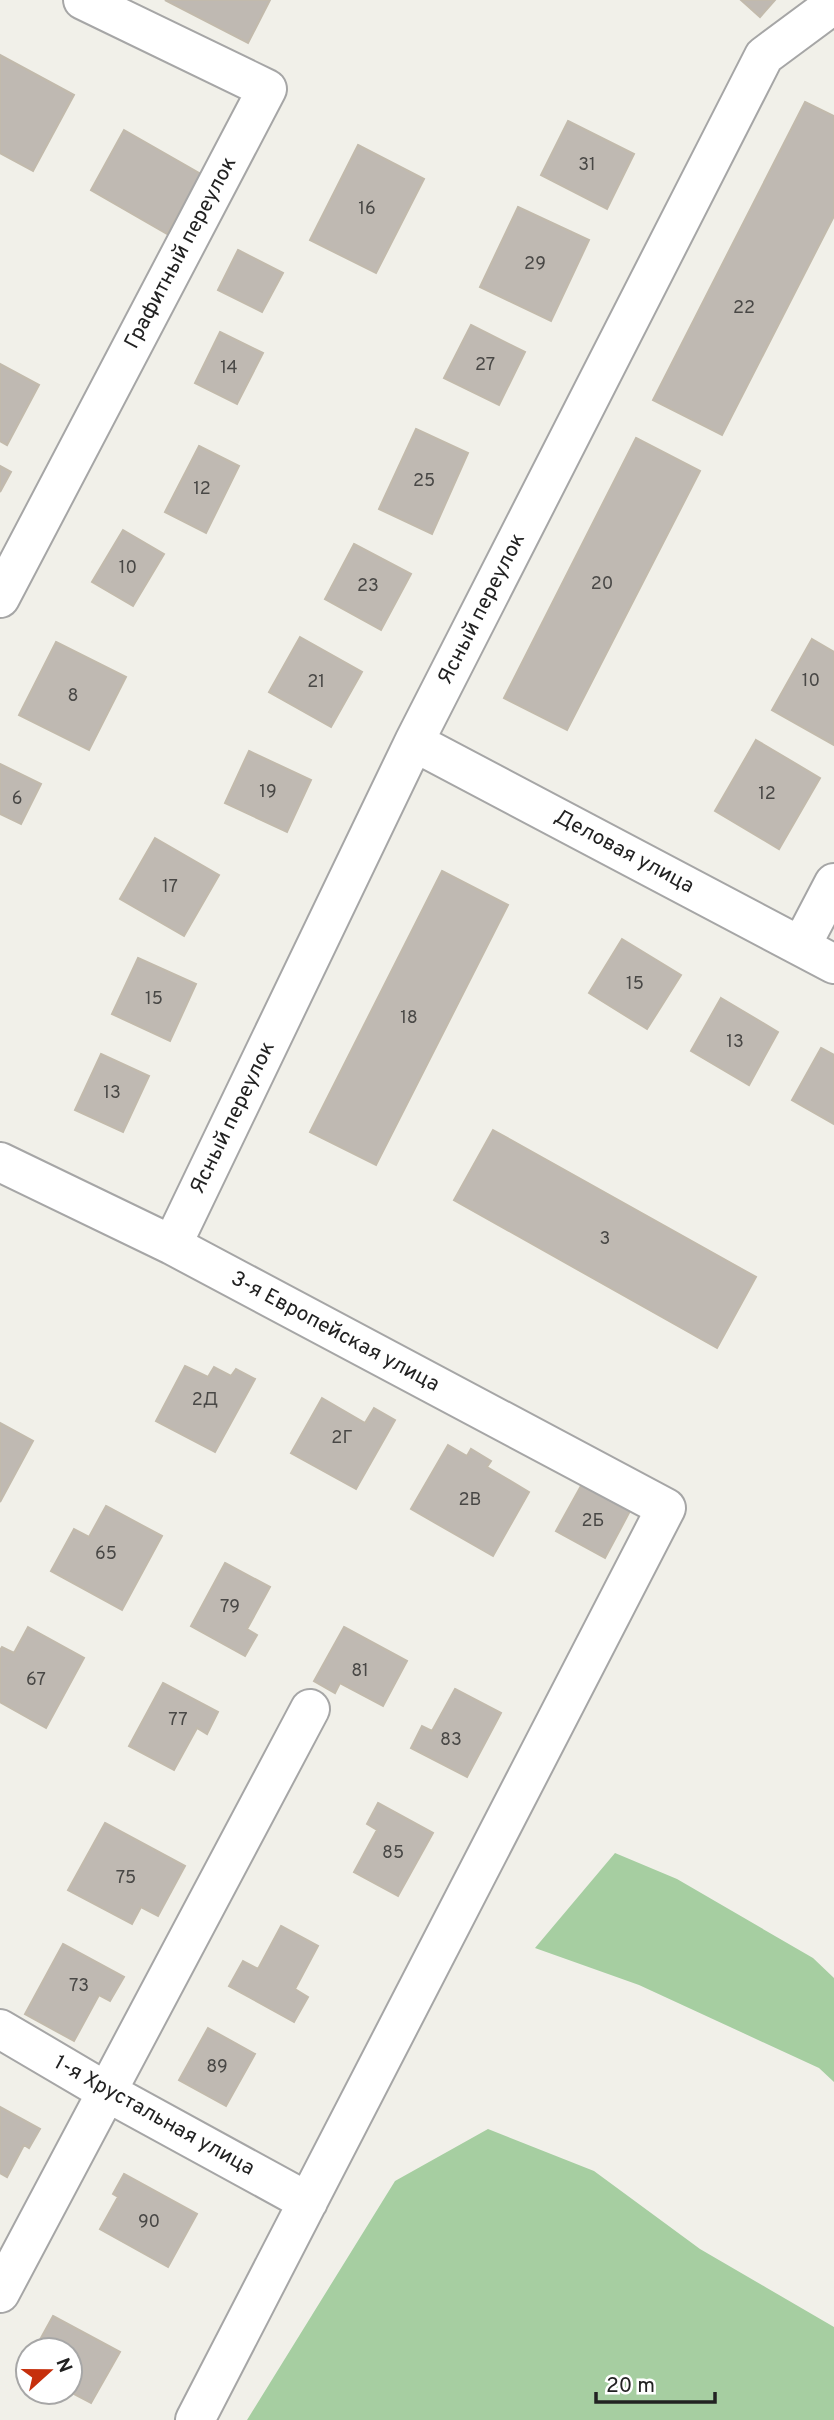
<svg xmlns="http://www.w3.org/2000/svg" width="834" height="2420" font-family="Overpass,sans-serif">
<style>
.forest{fill:#a6cea1}
.building{fill:#bfb9b2;stroke:#c2baac;stroke-width:2}
.lines{fill:none;stroke-linecap:round;stroke-linejoin:round}
.minor-casing{stroke:#a6a6a6;stroke-width:42}
.minor{stroke:#fff;stroke-width:38}
.labels{text-anchor:middle;dominant-baseline:central;stroke-width:5;stroke-linejoin:round;paint-order:stroke}
.number-label{font-size:18px;fill:#494846}
.street-label{font-size:21px;fill:#222;stroke:#fff}
</style>
<rect width="100%" height="100%" fill="#f1f0e9"/>
<path class="forest" d="M 615,1853 L 677,1879 L 813,1958 L 834,1978 L 834,2082 L 819,2068 L 639,1985 L 535,1948 Z
M 488,2129 L 594,2171 L 700,2249 L 834,2327 L 834,2420 L 247,2420 L 395,2181 Z"/>
<path class="building" d="M 165,0 L 270,0 L 248,43 Z
M 741,0 L 775,0 L 760,17 Z
M 0,55 L 74,95 L 33,171 L 0,153 Z
M 805,102 L 834,116 L 834,216 L 722,435 L 653,400 Z
M 568,121 L 634,154 L 607,209 L 541,175 Z
M 124,130 L 201,174 L 167,234 L 91,190 Z
M 358,145 L 424,179 L 376,273 L 310,240 Z
M 518,207 L 589,240 L 551,321 L 480,287 Z
M 238,250 L 283,273 L 262,312 L 218,290 Z
M 471,325 L 525,352 L 499,405 L 444,378 Z
M 220,332 L 263,353 L 237,404 L 195,383 Z
M 0,364 L 39,385 L 7,445 L 0,441 Z
M 416,429 L 468,453 L 432,534 L 379,509 Z
M 636,438 L 700,471 L 567,730 L 504,698 Z
M 199,446 L 239,466 L 206,533 L 165,512 Z
M 0,466 L 11,472 L 0,492 Z
M 123,530 L 164,554 L 133,606 L 92,582 Z
M 354,544 L 411,574 L 381,630 L 325,599 Z
M 300,637 L 362,672 L 331,727 L 269,692 Z
M 812,639 L 834,652 L 834,745 L 772,710 Z
M 56,642 L 126,677 L 89,750 L 19,715 Z
M 756,740 L 820,778 L 779,849 L 715,811 Z
M 249,751 L 311,780 L 287,832 L 225,803 Z
M 0,764 L 41,784 L 21,824 L 0,814 Z
M 155,838 L 219,875 L 184,936 L 120,899 Z
M 442,871 L 508,905 L 376,1165 L 310,1132 Z
M 622,939 L 681,975 L 647,1029 L 589,993 Z
M 138,958 L 196,984 L 170,1041 L 112,1014 Z
M 721,998 L 778,1032 L 749,1085 L 691,1051 Z
M 821,1048 L 834,1055 L 834,1124 L 792,1100 Z
M 101,1054 L 149,1076 L 123,1132 L 75,1110 Z
M 493,1130 L 756,1277 L 717,1348 L 454,1200 Z
M 185,1366 L 208,1377 L 214,1367 L 231,1376 L 236,1369 L 255,1379 L 215,1452 L 156,1421 Z
M 322,1398 L 365,1423 L 374,1408 L 395,1420 L 356,1489 L 291,1453 Z
M 0,1423 L 33,1441 L 0,1502 Z
M 448,1445 L 467,1456 L 471,1449 L 491,1461 L 487,1467 L 529,1492 L 493,1556 L 411,1509 Z
M 582,1484 L 630,1511 L 605,1558 L 556,1531 Z
M 106,1506 L 162,1536 L 122,1610 L 51,1571 L 74,1529 L 89,1537 Z
M 225,1563 L 270,1587 L 247,1629 L 257,1635 L 245,1656 L 191,1626 Z
M 28,1627 L 84,1658 L 46,1728 L 0,1702 L 0,1650 L 2,1647 L 14,1653 Z
M 344,1627 L 407,1661 L 383,1706 L 340,1683 L 335,1693 L 314,1681 Z
M 163,1683 L 218,1712 L 207,1734 L 197,1728 L 174,1770 L 129,1746 Z
M 455,1689 L 501,1713 L 467,1777 L 411,1748 L 422,1726 L 432,1731 Z
M 378,1803 L 433,1833 L 398,1896 L 354,1872 L 377,1830 L 367,1824 Z
M 105,1823 L 185,1866 L 158,1916 L 141,1907 L 132,1924 L 68,1890 Z
M 281,1926 L 318,1946 L 295,1989 L 308,1997 L 294,2022 L 229,1986 L 243,1961 L 258,1969 Z
M 63,1944 L 124,1977 L 110,2001 L 99,1995 L 74,2041 L 25,2014 Z
M 208,2028 L 255,2054 L 226,2106 L 179,2080 Z
M 0,2107 L 40,2129 L 29,2148 L 24,2145 L 7,2177 L 0,2173 Z
M 124,2174 L 197,2214 L 168,2267 L 100,2229 L 118,2197 L 113,2194 Z
M 53,2316 L 120,2352 L 91,2403 L 70,2392 L 70,2350 L 28,2350 L 28,2368 L 20,2364 L 31,2345 L 36,2347 Z"/>
<g class="lines">
<defs>
<path id="minor" d="M 0,598 L 267,89 L 83,0
M 414,742 L 834,964
M 801,946 L 834,883
M 0,1162 L 172,1245 L 666,1508 L 195,2420
M 172,1245 L 414,742 L 764,56 L 834,4
M 0,2029 L 107,2092 L 308,2202
M 0,2293 L 310,1709"/>
</defs>
<use href="#minor" class="minor-casing"/>
<use href="#minor" class="minor"/>
</g>
<g class="labels">
<g class="number-label">
<text x="587" y="165">31</text>
<text x="367" y="209">16</text>
<text x="535" y="264">29</text>
<text x="744" y="308">22</text>
<text x="485" y="365">27</text>
<text x="229" y="368">14</text>
<text x="424" y="481">25</text>
<text x="202" y="489">12</text>
<text x="128" y="568">10</text>
<text x="602" y="584">20</text>
<text x="368" y="586">23</text>
<text x="811" y="681">10</text>
<text x="316" y="682">21</text>
<text x="73" y="696">8</text>
<text x="268" y="792">19</text>
<text x="767" y="794">12</text>
<text x="17" y="799">6</text>
<text x="170" y="887">17</text>
<text x="635" y="984">15</text>
<text x="154" y="999">15</text>
<text x="409" y="1018">18</text>
<text x="735" y="1042">13</text>
<text x="112" y="1093">13</text>
<text x="605" y="1239">3</text>
<text x="205" y="1400">2Д</text>
<text x="342" y="1438">2Г</text>
<text x="470" y="1500">2В</text>
<text x="593" y="1521">2Б</text>
<text x="106" y="1554">65</text>
<text x="230" y="1607">79</text>
<text x="360" y="1671">81</text>
<text x="36" y="1680">67</text>
<text x="178" y="1720">77</text>
<text x="451" y="1740">83</text>
<text x="393" y="1853">85</text>
<text x="126" y="1878">75</text>
<text x="79" y="1986">73</text>
<text x="217" y="2067">89</text>
<text x="149" y="2222">90</text>
</g>
<g class="street-label">
<text transform="translate(181 253) rotate(-62)">Графитный переулок</text>
<text transform="translate(482 609) rotate(-63)">Ясный переулок</text>
<text transform="translate(624 852) rotate(28)">Деловая улица</text>
<text transform="translate(233 1118) rotate(-64)">Ясный переулок</text>
<text transform="translate(335 1332) rotate(28)">3-я Европейская улица</text>
<text transform="translate(154 2116) rotate(29)">1-я Хрустальная улица</text>
</g>
</g>
<g transform="translate(49 2371) rotate(69)"><circle r="33" fill="#ffffff" stroke="#a7a7a7" stroke-width="2"/>
<path d="M0-5L12 26L0 18L-12 26Z" fill="#c6300d"/>
<text y="-10" font-size="19" font-weight="bold" text-anchor="middle" fill="#222222">N</text>
</g>
<path d="M596 2392v10h119v-10" fill="none" stroke="#222222" stroke-width="3.5"/>
<text x="606" y="2392" font-size="21" fill="#222222" stroke="#ffffff" stroke-width="5" paint-order="stroke">20 m</text>
</svg>
